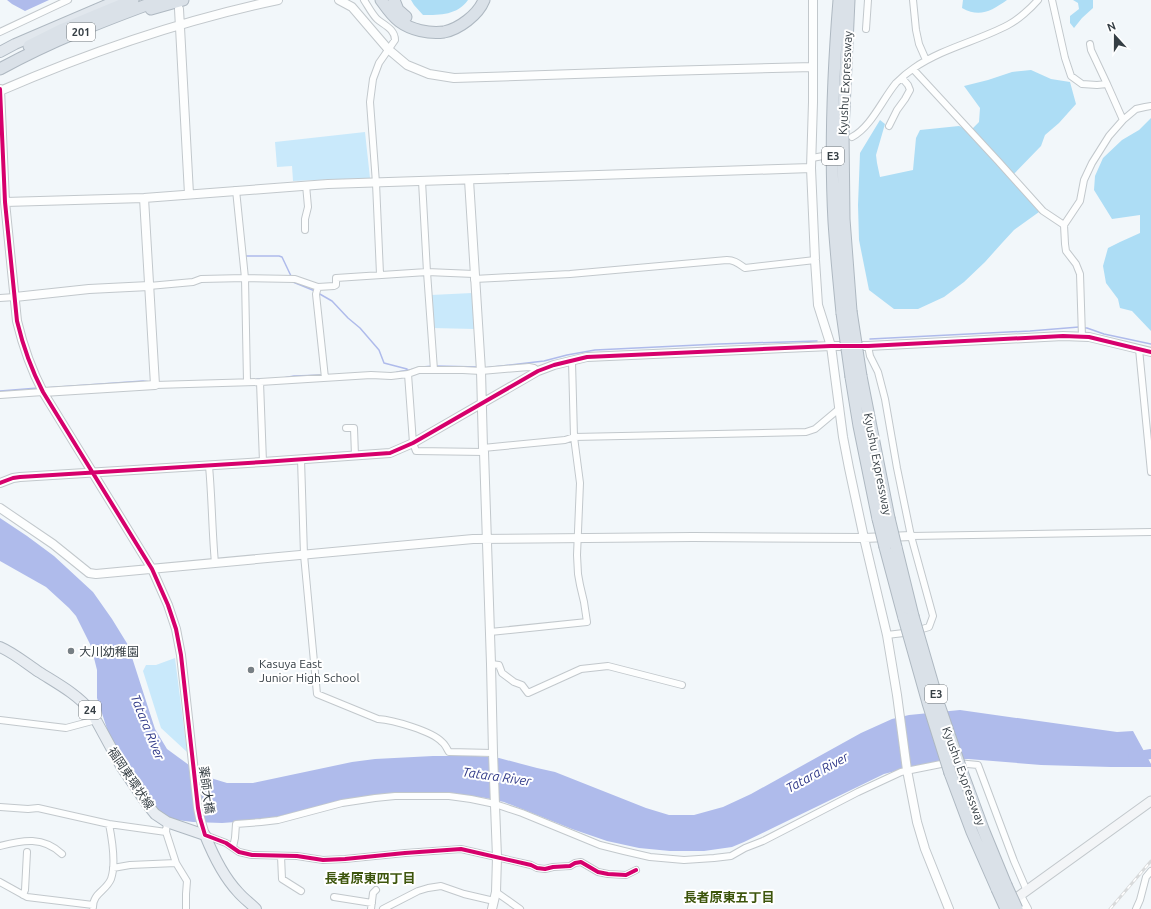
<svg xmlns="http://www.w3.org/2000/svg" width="1151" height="909" font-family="Ubuntu,'Noto Sans JP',sans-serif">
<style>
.green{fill:#c9e9fb}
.forest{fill:#adddf5}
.water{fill:#afbbeb}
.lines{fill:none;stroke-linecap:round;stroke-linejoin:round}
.stream{stroke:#afbbeb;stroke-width:1.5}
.river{stroke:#afbbeb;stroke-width:10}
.minor-casing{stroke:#c2c8cc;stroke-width:8}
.tertiary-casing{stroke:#c2c8cc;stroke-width:10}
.secondary-casing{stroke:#c2c8cc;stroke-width:11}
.primary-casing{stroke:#aeb8c1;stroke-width:12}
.trunk-casing{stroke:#aeb8c1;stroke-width:12}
.motorway-casing{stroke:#aeb8c1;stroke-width:13}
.minor{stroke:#fdfefe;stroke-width:6}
.tertiary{stroke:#fdfefe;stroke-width:8}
.secondary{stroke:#f3f5f7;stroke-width:9}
.primary{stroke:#e8edf2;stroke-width:10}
.trunk{stroke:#e1e7ed;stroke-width:10}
.motorway{stroke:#dae1e8;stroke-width:11}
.rail-casing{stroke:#d8dadb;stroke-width:3}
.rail{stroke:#fff;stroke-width:1.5;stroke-dasharray:4.5;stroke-linecap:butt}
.motorway-bridge-casing{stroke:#aeb8c1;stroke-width:13;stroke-linecap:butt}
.motorway-bridge{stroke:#dae1e8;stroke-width:11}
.cycleway-casing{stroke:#fff;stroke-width:6}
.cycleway{stroke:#d6006c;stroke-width:4}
.poi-dot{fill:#777f84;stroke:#fff;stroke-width:1.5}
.labels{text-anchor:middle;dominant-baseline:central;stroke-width:4;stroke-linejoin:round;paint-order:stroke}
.shield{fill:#fff;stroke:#72787c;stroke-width:1}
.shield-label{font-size:11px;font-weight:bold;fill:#353e44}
.street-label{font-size:12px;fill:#353e44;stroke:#fff}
.poi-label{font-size:12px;fill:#353e44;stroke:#fff;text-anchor:start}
.water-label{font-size:13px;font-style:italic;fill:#313a89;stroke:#fff}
.neighbourhood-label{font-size:13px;font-weight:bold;fill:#3d550c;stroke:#fff}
</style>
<rect width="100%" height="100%" fill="#f2f7fa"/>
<path class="green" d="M 365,132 L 370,178 L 293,181 L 292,166 L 277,167 L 275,142 Z
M 472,293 L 475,329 L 432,328 L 431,295 Z
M 175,658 L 187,752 L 161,728 L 143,671 L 146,665 L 156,665 Z"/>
<path class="forest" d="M 411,0 L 468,0 C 457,15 441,15 423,15 L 414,5 Z
M 963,0 L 1007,0 C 991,11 980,18 962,8 Z
M 1073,0 L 1093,0 L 1093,8 L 1082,18 L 1074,28 L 1070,23 L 1070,16 L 1079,9 L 1078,3 Z
M 1031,70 L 1051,79 L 1070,82 L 1076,104 L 1059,123 L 1045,135 L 1041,146 L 1010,178 L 1039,212 L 1014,230 L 1002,243 L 985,262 L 964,282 L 944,297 L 918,309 L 894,309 L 869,290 L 859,240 L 858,205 L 860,153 L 880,120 L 885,124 L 876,155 L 877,163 L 880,177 L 913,170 L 916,138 L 920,130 L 959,126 L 970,131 L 979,122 L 980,108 L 964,86 L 988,80 L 1012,72 Z
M 1151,118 L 1151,331 L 1132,311 L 1120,308 L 1118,299 L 1106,283 L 1103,266 L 1108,248 L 1120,242 L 1140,233 L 1140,215 L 1112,219 L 1094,190 L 1095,176 L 1103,158 L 1122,140 L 1139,130 Z"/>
<path class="water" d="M 7,0 L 49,0 L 25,11 L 12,4 Z
M 0,518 L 27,536 L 54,556 L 93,592 L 112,619 L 128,645 L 155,729 L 167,749 L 204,776 L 227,783 L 253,783 L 352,762 L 375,759 L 433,756 L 476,756 L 499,758 L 537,768 L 555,772 L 646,808 L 669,815 L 694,815 L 723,807 L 751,794 L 861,733 L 892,719 L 909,715 L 960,710 L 1117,732 L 1133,731 L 1151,764 L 1151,767 L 1111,767 L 1041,765 L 968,759 L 940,761 L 915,766 L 884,774 L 744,842 L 732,847 L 704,851 L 670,851 L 639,848 L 607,841 L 572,829 L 504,802 L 486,798 L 457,794 L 421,792 L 381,794 L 344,800 L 264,820 L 222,823 L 193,822 L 169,819 L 157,809 L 143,789 L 109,735 L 97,698 L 97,670 L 91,646 L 76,616 L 69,608 L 46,587 L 0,561 Z"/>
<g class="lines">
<path class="stream" d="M 245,256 L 279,256 L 282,257 L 291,276
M 293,282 L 315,291
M 318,293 L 332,301 L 348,318 L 360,328 L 379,350 L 384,363 L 407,369
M 1083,328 L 1087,328 L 1104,334 L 1151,344
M 870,339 L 1030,331 L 1079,327
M 436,366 L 479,367
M 422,367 L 433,366
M 484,368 L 544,361 L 567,355 L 595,350 L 719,344 L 817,341
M 397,372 L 415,369
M 283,378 L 294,376 L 323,375
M 257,379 L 267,379
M 44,388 L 143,381 L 150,382
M 0,391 L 38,388"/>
<path class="river" d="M 1133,757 L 1151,754"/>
<defs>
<path id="minor" d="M 364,0 C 368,6 372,14 377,19 C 384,25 395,29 395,40 L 379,63 L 373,79 L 370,102 L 376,183 L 380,274
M 913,0 L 916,30 L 919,44 L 926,60
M 1052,0 L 1065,58 L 1071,76 L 1082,84 L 1097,85 L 1107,84 L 1123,120
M 866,29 L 868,0
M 0,32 L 68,0
M 1090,44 L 1091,50 L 1107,84
M 913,69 L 998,161 L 1043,211 L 1064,225
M 889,126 L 897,110 L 905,99 L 910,90 L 908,85 L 902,78
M 852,137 C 871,127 882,100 896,83 C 901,78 908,72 914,68 C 943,48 978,41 1008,25 C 1018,20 1031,8 1038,0
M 812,158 L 823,156
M 422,181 L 427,272 L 434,370
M 236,190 L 245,278 L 247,382
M 305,230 L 305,219 L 308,207 L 306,185
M 474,279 L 570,274 L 727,260 C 735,260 739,264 745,268 L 815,260
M 149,286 L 193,282 L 201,279 L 245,278 L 295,279 L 318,287 L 334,286 L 336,285 L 336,278 L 427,272 L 474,274
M 318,287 L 316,294 L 325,378
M 0,298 L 15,297
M 1082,337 L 1080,274 L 1076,264 L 1066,251 L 1065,244 L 1064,225 L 1080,201 L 1084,180 L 1092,163 L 1109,136 L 1123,120 L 1136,109 L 1145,107 L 1151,106
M 868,346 L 870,356 L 878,372 L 885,399 L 897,468 L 911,536 L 933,616 L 929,627 L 912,632 L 887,635
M 1139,349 L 1151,472
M 408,374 L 413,443 L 416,451 L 484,452
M 260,382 L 263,462
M 155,385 L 260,382 L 371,375 L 391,376 L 408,374 L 419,370 L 463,370 L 481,371 L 529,367 L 534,368 L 538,371
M 0,395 L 43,392
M 346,428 L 354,428 L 355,456
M 483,448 L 565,440 L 574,437 L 806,432 L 815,429 L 840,408
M 301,459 L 304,555 L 317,694 L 378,719 C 393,720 432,731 442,742 C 445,744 447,749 449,752 L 493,753
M 209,466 C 212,498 212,531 215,563
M 911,536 L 1151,532
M 490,632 L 587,622 L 584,602 L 580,585 L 578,574 L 577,555 L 580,483 L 574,437 L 572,361
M 491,664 L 499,665 L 502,673 L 514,682 L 522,685 L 528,693 L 581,669 L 608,666 L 682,685
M 0,720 L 66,728 L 96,720
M 957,763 L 978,765 L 1014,861 L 1027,891
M 0,807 L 28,809 L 38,808 L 109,824 L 166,832
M 167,822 L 166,832 L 176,863 L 187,881 L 186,894 L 186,909
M 205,835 L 226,843 L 239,852 L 252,855 L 297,856 L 323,860 L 345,859 L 405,853 L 461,849 L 531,865 L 537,868 L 545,869 L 553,867 L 570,866 L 575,863 L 581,862 L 598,872 L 608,874 L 626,875 L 636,870
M 0,846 C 23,840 43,836 62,854
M 233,847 L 235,838 L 236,824 L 261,822 L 278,820 L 342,803 L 375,798 L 395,796 L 449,796 L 471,799 L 495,804 L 522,813 L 600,845 L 624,851 L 650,857 L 684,860 L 714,858 L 731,856 L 745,848 L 763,841 L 858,792 L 901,772 L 941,764 L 948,764
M 281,856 L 282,879 L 301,891
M 113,868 L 130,865 L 176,863
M 0,882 L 27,897 L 93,905
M 496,892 L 520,909
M 23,895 L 25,890 L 27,852
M 334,897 L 372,903
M 93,907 C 93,893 106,891 111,879 C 116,865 112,839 109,824
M 371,909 L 373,893 L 376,890
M 383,909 L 418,891 L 428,888 L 441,886 L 464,894 L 494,901
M 1136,909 L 1140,900 L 1146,877 L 1151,871"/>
<path id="tertiary" d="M 339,0 L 352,7 L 388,49 L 407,65 L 429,74 L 454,78 L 664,71 L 813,67
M 813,0 L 813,102 L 811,168 L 815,260 L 818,305 L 831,346 L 843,437 L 849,468 L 864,538 L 887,635 L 897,695 L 907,770 L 917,822 L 925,849 L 949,909
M 179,9 L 189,194
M 0,89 L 5,202 L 17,321 C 23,346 31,369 43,392 L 152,569 L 168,605 L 176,629 L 181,655 L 198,808 L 200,818 L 205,835
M 0,91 C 90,52 183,20 278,0
M 469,180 L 481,371 L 483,448 L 484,452 L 491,664 L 493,753 L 497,857 L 496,892 L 492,909
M 5,202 L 144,198 L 328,184 L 811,168
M 15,297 L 89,289 L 149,286
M 43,392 L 155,385 L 144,198
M 0,483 L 13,478 L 20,477 L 263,462 L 390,453 L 413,443 L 538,371 L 554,365 L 587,357 L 831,346 L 868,346 L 1063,336 L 1089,337 L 1151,352
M 0,508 L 53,544 L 89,573 L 96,574 L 473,539 L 693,537 L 864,538 L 911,536
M 1020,896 L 1027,909"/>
<path id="secondary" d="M 1008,904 L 1151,801"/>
<path id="primary" d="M 0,647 C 14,653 27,664 39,672 C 58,684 77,694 91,711 L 121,766 L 147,804 L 155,814 L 167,822 L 205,835 C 213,855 223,876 238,892 C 243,898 250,903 256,909"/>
<path id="trunk" d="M 0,52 L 15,44 L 118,0"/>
<path id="motorway" d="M 381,0 C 386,7 392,16 399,21 C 411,30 429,34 444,32 C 459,29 478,15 484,0
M 394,0 L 398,10 L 406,17
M 839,0 C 833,74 830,148 834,222 C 836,252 839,282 842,313
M 849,0 L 843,131 L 844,219 L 851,311
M 151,9 L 183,0
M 29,46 L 63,29 L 133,0
M 0,69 C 51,41 105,20 160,0
M 861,376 L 889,518
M 851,377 L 859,426 L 878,519
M 885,547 L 904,618
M 896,547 L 913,616
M 962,772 L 983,829 L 1006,885
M 950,773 L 972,832 L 997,889"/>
</defs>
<use href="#minor" class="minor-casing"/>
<use href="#tertiary" class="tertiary-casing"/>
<use href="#secondary" class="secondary-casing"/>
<use href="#primary" class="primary-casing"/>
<use href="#trunk" class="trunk-casing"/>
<use href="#motorway" class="motorway-casing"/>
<use href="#minor" class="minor"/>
<use href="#tertiary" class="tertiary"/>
<use href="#secondary" class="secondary"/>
<use href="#primary" class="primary"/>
<use href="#trunk" class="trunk"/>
<use href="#motorway" class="motorway"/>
<defs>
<path id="rail" d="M 1110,909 L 1151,861"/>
</defs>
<use href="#rail" class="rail-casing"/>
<use href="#rail" class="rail"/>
<defs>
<path id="motorway-bridge" d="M 851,311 L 861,376
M 842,313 L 851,377
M 889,518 L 896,547
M 878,519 L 885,547
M 913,616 L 938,702 L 962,772
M 904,618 L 928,703 L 950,773
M 1006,885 L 1017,909
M 997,889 L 1006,909"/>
</defs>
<use href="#motorway-bridge" class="motorway-bridge-casing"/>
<use href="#motorway-bridge" class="motorway-bridge"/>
<defs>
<path id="cycleway" d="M 0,89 L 5,202 L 17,321 C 23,346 31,369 43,392 L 152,569 L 168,605 L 176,629 L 181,655 L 198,808 L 200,818 L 205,835 L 226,843 L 239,852 L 252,855 L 297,856 L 323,860 L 345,859 L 405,853 L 461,849 L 531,865 L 537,868 L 545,869 L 553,867 L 570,866 L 575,863 L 581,862 L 598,872 L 608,874 L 626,875 L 636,870
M 0,483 L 13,478 L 20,477 L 263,462 L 390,453 L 413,443 L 538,371 L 554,365 L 587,357 L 831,346 L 868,346 L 1063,336 L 1089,337 L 1151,352"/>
</defs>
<use href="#cycleway" class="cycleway-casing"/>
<use href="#cycleway" class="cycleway"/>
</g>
<g class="poi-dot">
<circle cx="71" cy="651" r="4"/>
<circle cx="251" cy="670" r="4"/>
</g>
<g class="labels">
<g class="shield">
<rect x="67" y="23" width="28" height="18" rx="3"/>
<rect x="822" y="147" width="22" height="18" rx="3"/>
<rect x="925" y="685" width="22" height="18" rx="3"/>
<rect x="79" y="701" width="22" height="18" rx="3"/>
</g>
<g class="shield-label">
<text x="81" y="32">201</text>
<text x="833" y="156">E3</text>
<text x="936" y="694">E3</text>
<text x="90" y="710">24</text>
</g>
<g class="street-label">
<text transform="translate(845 83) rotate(-87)">Kyushu Expressway</text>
<text transform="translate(878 464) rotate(79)">Kyushu Expressway</text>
<text transform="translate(964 776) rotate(70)">Kyushu Expressway</text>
<text transform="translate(131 778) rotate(56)">福岡東環状線</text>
<text transform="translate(207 790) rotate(82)">薬師大橋</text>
</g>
<g class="poi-label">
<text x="79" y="651">大川幼稚園</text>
<text x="259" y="663">Kasuya East<tspan x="259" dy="14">Junior High School</tspan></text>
</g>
<g class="water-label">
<text transform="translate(148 727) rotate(68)">Tatara River</text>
<text transform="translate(817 772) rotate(-29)">Tatara River</text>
<text transform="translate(497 776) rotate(8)">Tatara River</text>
</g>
<g class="neighbourhood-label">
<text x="370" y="878">長者原東四丁目</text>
<text x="729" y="897">長者原東五丁目</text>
</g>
</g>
<g transform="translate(1115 36) rotate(339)" stroke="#ffffff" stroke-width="3" paint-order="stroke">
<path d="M0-3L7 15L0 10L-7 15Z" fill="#353e44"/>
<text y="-6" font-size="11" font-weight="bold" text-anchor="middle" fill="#353e44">N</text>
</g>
</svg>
